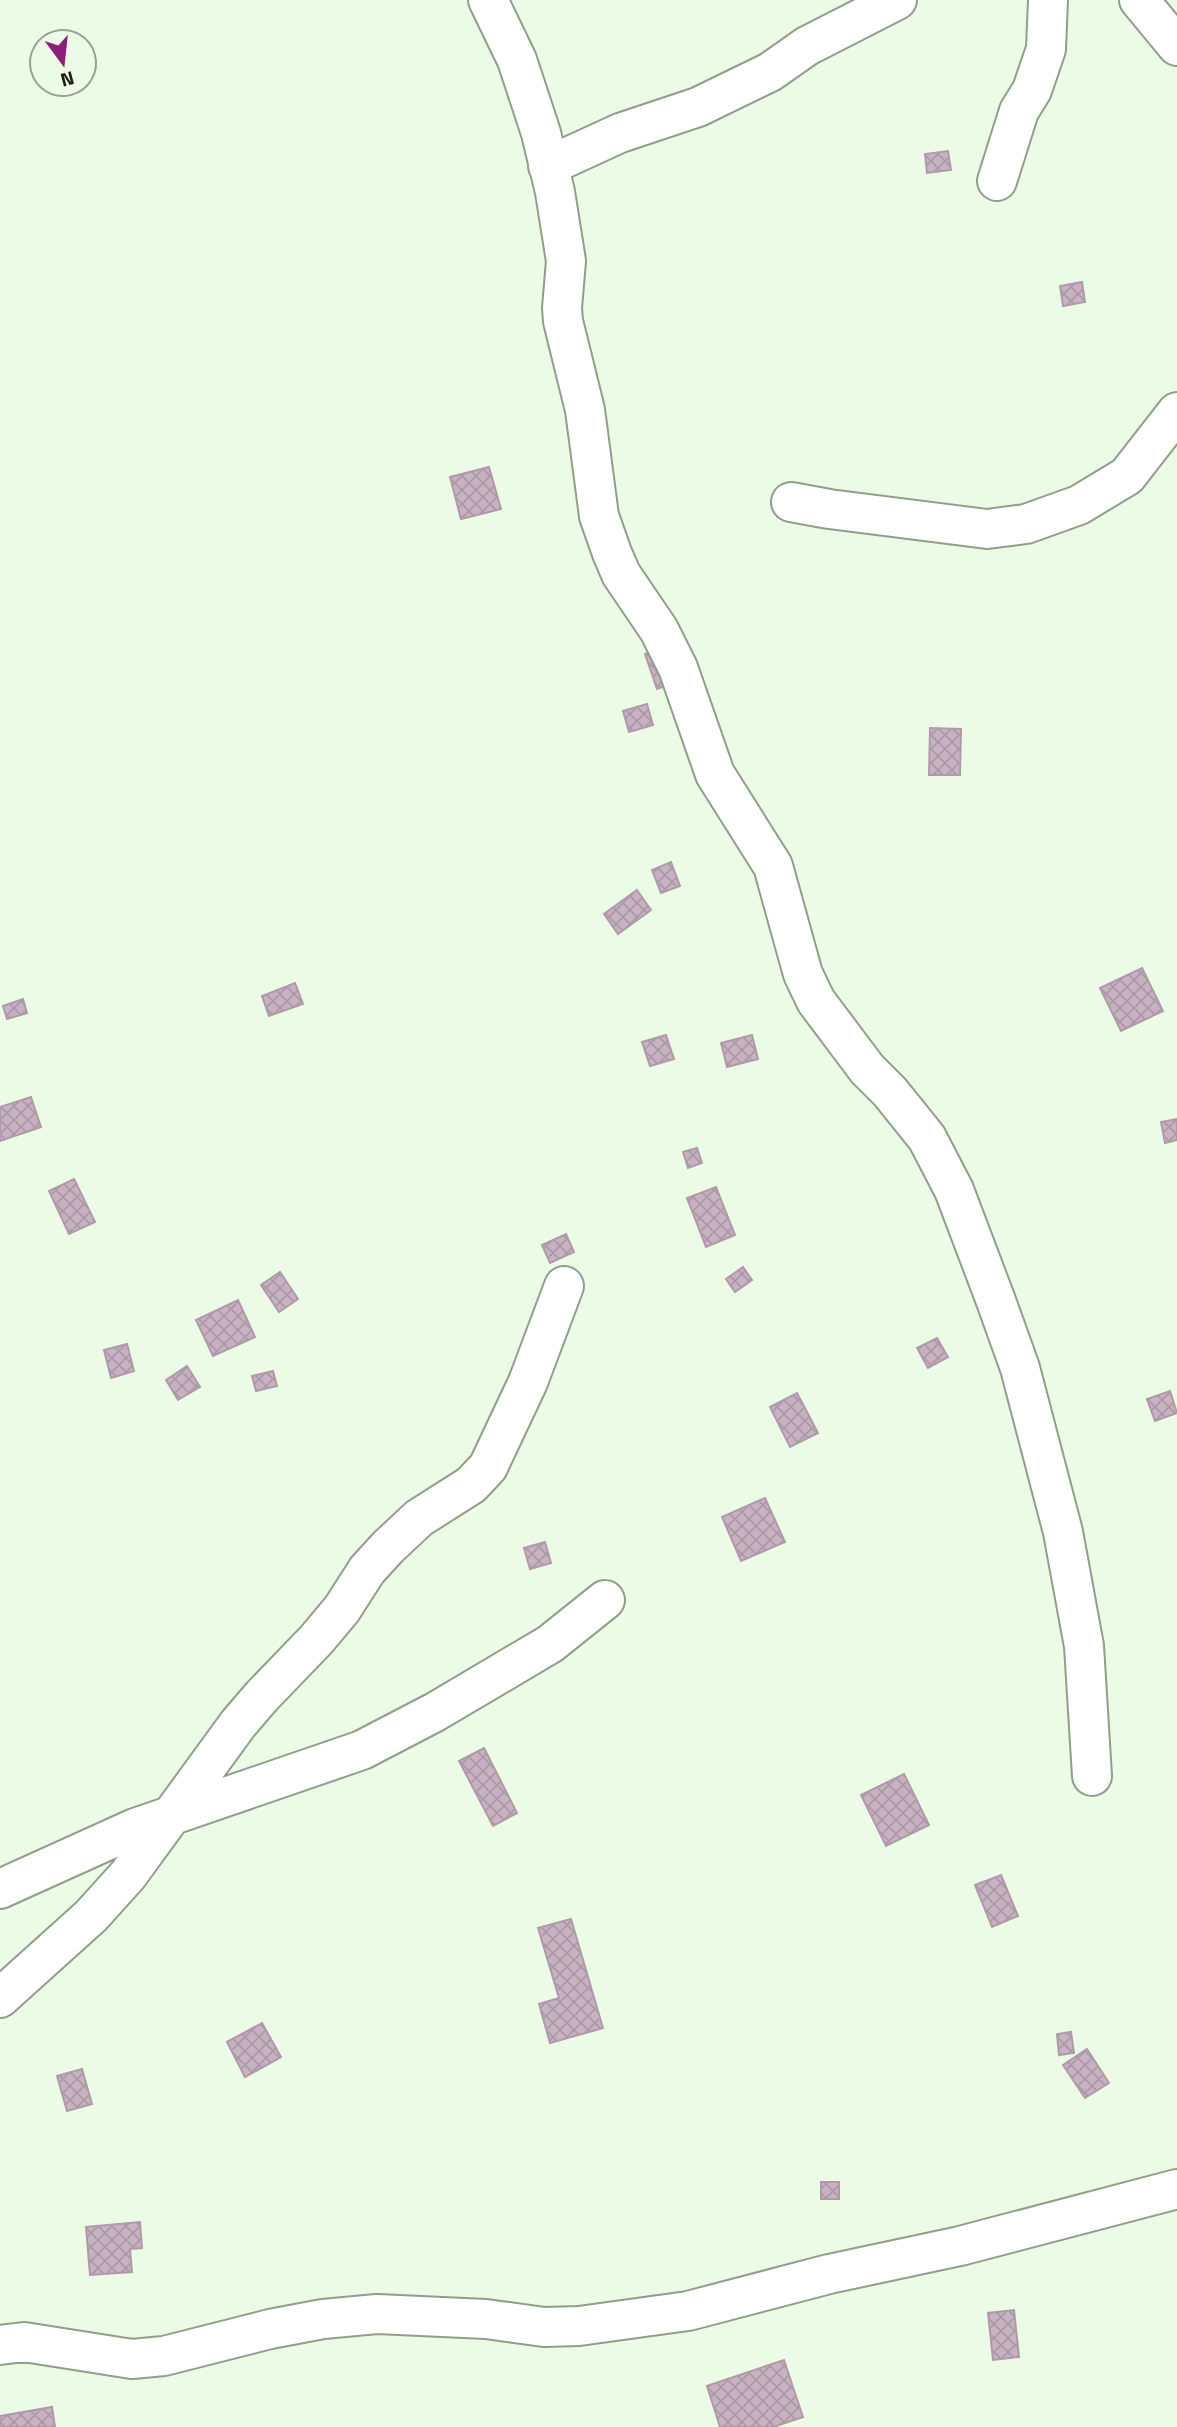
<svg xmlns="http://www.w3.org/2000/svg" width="1177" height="2427" font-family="'Titillium Web',sans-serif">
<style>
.building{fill:url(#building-cross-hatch);stroke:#b09aaa;stroke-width:2}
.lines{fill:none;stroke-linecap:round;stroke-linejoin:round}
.minor-casing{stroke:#909e8a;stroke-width:42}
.minor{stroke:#fff;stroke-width:38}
</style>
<defs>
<pattern id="building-cross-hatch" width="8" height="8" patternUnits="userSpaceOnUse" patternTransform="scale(1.75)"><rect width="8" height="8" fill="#c8b2c2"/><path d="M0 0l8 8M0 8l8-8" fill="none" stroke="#ab99a6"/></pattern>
</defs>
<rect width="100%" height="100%" fill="#ecfbe6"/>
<path class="building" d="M 948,151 L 951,170 L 927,173 L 925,154 Z
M 1082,282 L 1085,302 L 1063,306 L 1060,286 Z
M 489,467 L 501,509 L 461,519 L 450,477 Z
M 659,649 L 671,684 L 657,689 L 645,654 Z
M 647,704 L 653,725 L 629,732 L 623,711 Z
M 930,728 L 961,729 L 960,775 L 929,775 Z
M 671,862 L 680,886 L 661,893 L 652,870 Z
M 637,890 L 651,910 L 618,934 L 604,914 Z
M 1142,968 L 1163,1011 L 1121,1031 L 1100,988 Z
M 295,983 L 303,1004 L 269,1016 L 262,996 Z
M 23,999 L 27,1013 L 7,1019 L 3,1006 Z
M 666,1035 L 674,1059 L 650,1066 L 642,1042 Z
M 752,1035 L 758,1059 L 727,1067 L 721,1043 Z
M 31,1097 L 41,1127 L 0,1141 L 0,1107 Z
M 1177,1119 L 1177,1140 L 1165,1143 L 1161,1122 Z
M 697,1148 L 702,1163 L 688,1168 L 683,1152 Z
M 74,1179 L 95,1222 L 69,1234 L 49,1191 Z
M 716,1187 L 735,1235 L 706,1247 L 687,1198 Z
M 566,1234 L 574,1252 L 550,1263 L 542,1245 Z
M 743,1267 L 752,1280 L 735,1292 L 726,1279 Z
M 280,1272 L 298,1299 L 279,1312 L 261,1285 Z
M 238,1300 L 255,1337 L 213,1356 L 196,1320 Z
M 937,1338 L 948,1357 L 928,1368 L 917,1348 Z
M 127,1344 L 134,1371 L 111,1378 L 104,1350 Z
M 187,1366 L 200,1387 L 178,1400 L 166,1380 Z
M 273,1371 L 277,1386 L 256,1391 L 252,1376 Z
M 1170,1391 L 1177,1413 L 1155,1421 L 1147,1399 Z
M 797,1393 L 818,1433 L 790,1447 L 770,1407 Z
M 765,1498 L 785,1542 L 741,1561 L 722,1517 Z
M 545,1542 L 551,1563 L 530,1569 L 524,1548 Z
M 484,1748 L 517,1813 L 493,1826 L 459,1761 Z
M 904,1774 L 929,1825 L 886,1846 L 861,1795 Z
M 1001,1875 L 1018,1916 L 992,1927 L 975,1885 Z
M 571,1919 L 603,2028 L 550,2043 L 539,2004 L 559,1998 L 538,1928 Z
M 262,2023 L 281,2057 L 245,2077 L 227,2042 Z
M 1071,2032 L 1074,2053 L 1059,2055 L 1057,2034 Z
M 1087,2049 L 1109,2083 L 1085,2098 L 1063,2065 Z
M 82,2069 L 92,2104 L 67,2111 L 57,2076 Z
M 821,2182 L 839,2182 L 839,2199 L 821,2199 Z
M 140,2222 L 142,2248 L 130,2249 L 132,2272 L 90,2275 L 86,2227 Z
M 1014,2310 L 1019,2357 L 993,2360 L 988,2313 Z
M 784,2360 L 803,2417 L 773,2427 L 720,2427 L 707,2386 Z
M 52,2407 L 55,2427 L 0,2427 L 0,2416 Z"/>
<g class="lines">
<defs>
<path id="minor" d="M 488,0 L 517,60 L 541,133 L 555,192 L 566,261 L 562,308 L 563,321 L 585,410 L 599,516 L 612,553 L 621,574 L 659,630 L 678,668 L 715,774 L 773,866 L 803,974 L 816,1001 L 867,1069 L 890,1092 L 927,1138 L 954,1190 L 996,1301 L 1020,1368 L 1063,1532 L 1084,1646 L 1092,1776
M 1139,0 L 1177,46
M 548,166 L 620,133 L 698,107 L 770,72 L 807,46 L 897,0
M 997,181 L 1019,111 L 1032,90 L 1046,49 L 1048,0
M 791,502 L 829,509 L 987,529 L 1026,524 L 1079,505 L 1127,476 L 1177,412
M 0,1889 L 135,1828 L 362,1750 L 435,1712 L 550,1644 L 605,1600
M 0,1998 L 91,1916 L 128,1875 L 238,1724 L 262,1696 L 316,1640 L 342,1609 L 367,1570 L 388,1547 L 419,1518 L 471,1485 L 488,1467 L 528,1382 L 564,1286
M 0,2345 L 24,2342 L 132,2359 L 164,2356 L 270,2329 L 323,2319 L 377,2314 L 486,2319 L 544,2327 L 579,2326 L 688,2311 L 829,2274 L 960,2246 L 1177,2189"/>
</defs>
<use href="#minor" class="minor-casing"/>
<use href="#minor" class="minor"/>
</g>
<g transform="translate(63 63) rotate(165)"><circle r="33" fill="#ecfbe6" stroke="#98a393" stroke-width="2"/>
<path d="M0-5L12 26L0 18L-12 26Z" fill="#8f1d7d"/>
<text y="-10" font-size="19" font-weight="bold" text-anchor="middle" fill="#191f17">N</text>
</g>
</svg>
